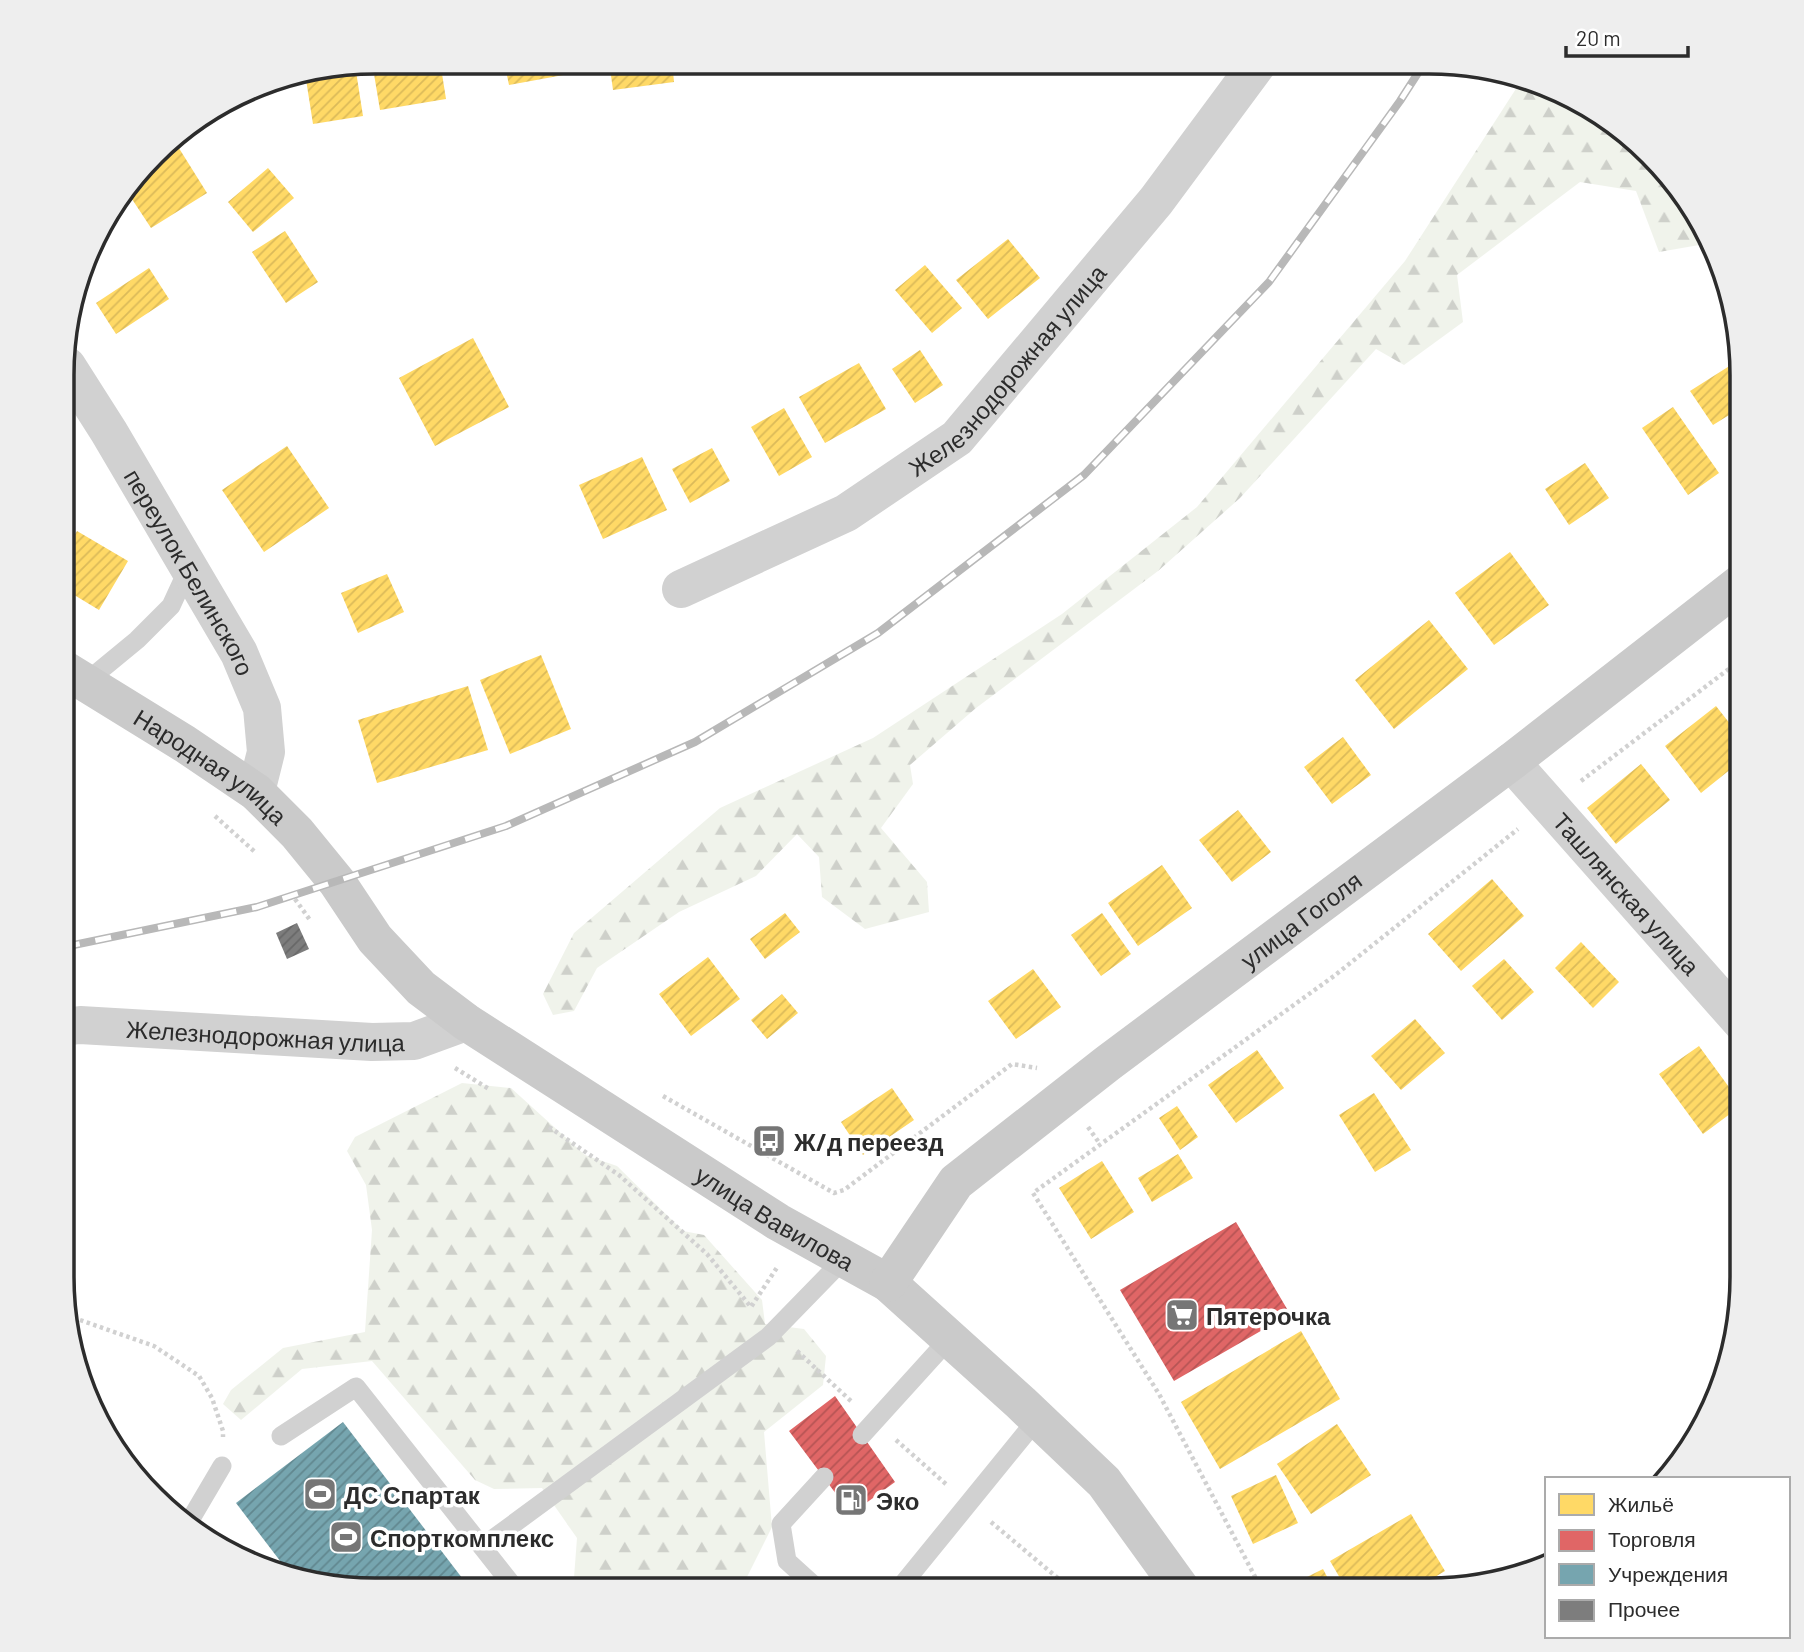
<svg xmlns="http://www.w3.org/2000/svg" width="1804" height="1652" font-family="Barlow,sans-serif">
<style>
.forest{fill:url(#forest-firs)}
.homes{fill:url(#homes-hatch)}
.shops{fill:url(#shops-hatch)}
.public{fill:url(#public-hatch)}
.building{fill:url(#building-hatch)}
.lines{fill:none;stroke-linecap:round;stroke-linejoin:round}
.path{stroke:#d1d1d1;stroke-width:4.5;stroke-dasharray:3.5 3.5;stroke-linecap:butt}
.lane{stroke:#d1d1d1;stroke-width:19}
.street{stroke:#d1d1d1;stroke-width:38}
.secondary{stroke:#cacaca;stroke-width:38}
.rail-casing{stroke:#b8b8b8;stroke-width:8}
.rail{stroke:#fff;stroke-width:5;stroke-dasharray:16;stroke-linecap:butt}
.labels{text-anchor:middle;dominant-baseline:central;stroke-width:7;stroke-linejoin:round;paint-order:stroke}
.street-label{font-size:24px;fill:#2c2c2c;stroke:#fff}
.poi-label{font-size:24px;font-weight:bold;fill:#2c2c2c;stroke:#fff;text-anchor:start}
.rim{fill:none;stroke:#2c2c2c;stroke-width:3.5}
</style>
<defs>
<pattern id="forest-firs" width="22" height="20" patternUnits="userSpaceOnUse" patternTransform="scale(1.75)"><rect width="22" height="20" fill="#f0f3eb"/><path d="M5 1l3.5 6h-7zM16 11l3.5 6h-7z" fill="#ced0ca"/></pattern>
<pattern id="homes-hatch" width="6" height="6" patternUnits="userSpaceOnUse" patternTransform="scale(1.75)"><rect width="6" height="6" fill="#ffd966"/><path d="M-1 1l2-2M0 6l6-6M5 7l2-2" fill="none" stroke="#dbba59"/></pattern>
<pattern id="shops-hatch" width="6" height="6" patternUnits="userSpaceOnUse" patternTransform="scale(1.75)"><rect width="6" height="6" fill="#e06666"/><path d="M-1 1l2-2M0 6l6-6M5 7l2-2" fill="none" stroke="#b65454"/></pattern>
<pattern id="public-hatch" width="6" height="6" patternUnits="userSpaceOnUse" patternTransform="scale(1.75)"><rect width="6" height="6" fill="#76a5af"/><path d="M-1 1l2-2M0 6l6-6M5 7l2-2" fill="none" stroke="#61878f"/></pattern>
<pattern id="building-hatch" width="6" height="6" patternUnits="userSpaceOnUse" patternTransform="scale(1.75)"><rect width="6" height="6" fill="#7d7d7d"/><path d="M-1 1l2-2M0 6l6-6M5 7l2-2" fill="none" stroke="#676767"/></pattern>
</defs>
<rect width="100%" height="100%" fill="#fff"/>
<path class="forest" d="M 1521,81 L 1568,94 L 1665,168 L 1720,259 L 1705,244 L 1659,252 L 1636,191 L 1580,182 L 1457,275 L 1463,322 L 1404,365 L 1376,349 L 1240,498 L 1158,571 L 976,708 L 910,765 L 913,784 L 881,828 L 927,882 L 929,912 L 865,929 L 822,897 L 819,857 L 797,834 L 756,876 L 679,912 L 597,968 L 574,1011 L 553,1015 L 543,994 L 574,933 L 720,808 L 873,738 L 1062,614 L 1197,507 L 1405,261 Z
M 462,1083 L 511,1088 L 585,1155 L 617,1166 L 683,1231 L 704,1235 L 762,1300 L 765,1324 L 804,1329 L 826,1356 L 823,1385 L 764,1432 L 772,1527 L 744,1583 L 627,1580 L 620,1591 L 573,1591 L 577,1538 L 542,1488 L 494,1489 L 475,1480 L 372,1361 L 302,1369 L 241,1420 L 223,1404 L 231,1390 L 283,1348 L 365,1332 L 372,1230 L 366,1185 L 347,1151 L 355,1137 Z"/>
<path class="homes" d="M 440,61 L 446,99 L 380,110 L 372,62 Z
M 504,61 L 567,61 L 569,74 L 509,85 Z
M 609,61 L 672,61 L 674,82 L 613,90 Z
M 355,65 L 363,116 L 313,124 L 305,73 Z
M 172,137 L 207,193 L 151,228 L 126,190 Z
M 268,168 L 294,198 L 253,232 L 228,202 Z
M 285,231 L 318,282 L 286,303 L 252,252 Z
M 1008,239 L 1040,278 L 988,319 L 956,280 Z
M 925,265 L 962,308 L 932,333 L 895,290 Z
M 149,268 L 169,299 L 116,334 L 96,303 Z
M 473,338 L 509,407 L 435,446 L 399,378 Z
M 920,350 L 943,385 L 915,403 L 892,369 Z
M 1742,358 L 1742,407 L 1713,425 L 1690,391 Z
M 859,363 L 886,409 L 825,443 L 799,397 Z
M 1673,407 L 1719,473 L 1688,495 L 1642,428 Z
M 784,408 L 812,457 L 779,476 L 751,427 Z
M 287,446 L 329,508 L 264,552 L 222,490 Z
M 712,448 L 730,481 L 690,503 L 672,469 Z
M 642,457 L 667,510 L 603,539 L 579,485 Z
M 1585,463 L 1609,498 L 1569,525 L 1545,489 Z
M 77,531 L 128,561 L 99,610 L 66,590 L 66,550 Z
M 1510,552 L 1549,605 L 1494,645 L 1455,593 Z
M 387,574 L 404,612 L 358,633 L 341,593 Z
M 1429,620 L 1468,669 L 1394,729 L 1355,680 Z
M 541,655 L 571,729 L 510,754 L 480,680 Z
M 468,686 L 488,750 L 377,783 L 358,720 Z
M 1716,706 L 1742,739 L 1742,760 L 1701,793 L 1665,746 Z
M 1343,737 L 1371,775 L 1332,804 L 1304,767 Z
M 1641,764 L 1670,800 L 1616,844 L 1587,808 Z
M 1238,810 L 1271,852 L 1232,882 L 1199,840 Z
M 1162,865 L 1192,908 L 1138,946 L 1108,903 Z
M 1492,879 L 1524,916 L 1461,971 L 1428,934 Z
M 785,913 L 800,932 L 765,959 L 750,939 Z
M 1102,913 L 1131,954 L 1101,976 L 1071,935 Z
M 1581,942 L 1619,982 L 1593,1008 L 1555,968 Z
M 708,957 L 740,999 L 691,1036 L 659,994 Z
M 1504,959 L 1534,992 L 1502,1020 L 1472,986 Z
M 1033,969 L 1061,1007 L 1016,1039 L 988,1001 Z
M 782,994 L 798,1013 L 767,1039 L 751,1020 Z
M 1415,1019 L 1445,1053 L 1401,1090 L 1371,1056 Z
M 1699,1046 L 1742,1105 L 1703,1134 L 1659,1074 Z
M 1257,1050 L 1284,1088 L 1236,1123 L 1208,1085 Z
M 892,1088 L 914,1120 L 863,1155 L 841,1122 Z
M 1374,1093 L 1411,1150 L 1375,1172 L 1339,1115 Z
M 1177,1106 L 1198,1137 L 1180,1150 L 1159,1118 Z
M 1743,1153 L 1743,1182 L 1729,1163 Z
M 1178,1154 L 1193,1178 L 1152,1202 L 1138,1178 Z
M 1102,1161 L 1134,1212 L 1091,1239 L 1059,1188 Z
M 1301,1331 L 1340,1399 L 1220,1469 L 1181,1402 Z
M 1337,1424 L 1371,1475 L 1311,1514 L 1277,1464 Z
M 1276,1475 L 1298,1523 L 1253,1544 L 1231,1496 Z
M 1411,1514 L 1445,1571 L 1413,1590 L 1347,1590 L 1330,1561 Z
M 1323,1569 L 1334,1590 L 1281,1590 Z"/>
<path class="shops" d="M 1236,1222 L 1290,1314 L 1174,1381 L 1120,1290 Z
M 835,1396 L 895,1482 L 851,1514 L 789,1431 Z"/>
<path class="public" d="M 343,1422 L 472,1591 L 374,1591 L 287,1570 L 236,1503 Z"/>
<path class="building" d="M 297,923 L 309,949 L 287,959 L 276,933 Z"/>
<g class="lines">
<path class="path" d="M 1581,781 L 1742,659
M 215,816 L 255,852
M 295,899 L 310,920
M 455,1068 L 489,1089
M 663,1096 L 834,1193 L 844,1190 L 1012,1064 L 1037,1068
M 549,1127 L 619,1175 L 707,1254 L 751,1307 L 778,1266
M 1088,1127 L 1100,1144
M 80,1320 L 154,1346 L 199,1376 L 212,1398 L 223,1431 L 223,1437
M 797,1351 L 852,1402
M 896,1440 L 947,1485
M 991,1522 L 1072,1590
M 1262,1590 L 1159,1394 L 1033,1193 L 1334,976 L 1518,829"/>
<path class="lane" d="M 86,682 L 137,640 L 171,606 L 189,567
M 862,1435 L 950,1338
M 281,1436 L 356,1387 L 517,1591
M 189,1522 L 222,1466
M 482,1547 L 768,1337 L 844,1259
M 819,1590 L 787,1561 L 781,1524 L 824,1477
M 898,1590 L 1038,1418"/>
<g class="street">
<path id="s1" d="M 67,366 L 109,432 L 239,653 L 262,708 L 266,752 L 256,792"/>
<path id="s2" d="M 681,589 L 846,513 L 957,438 L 1156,201 L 1259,62"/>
<path id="s3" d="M 1511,762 L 1743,1024"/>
<path id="s4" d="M 63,1027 L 80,1025 L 372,1042 L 414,1041 L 466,1022"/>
</g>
<g class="secondary">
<path id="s5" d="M 65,670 L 185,744 L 256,792 L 297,833 L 337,882 L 375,939 L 421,988 L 466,1022 L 778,1222 L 888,1283 L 1021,1403 L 1104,1482 L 1182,1590"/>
<path id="s6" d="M 888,1283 L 956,1182 L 1108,1063 L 1511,762 L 1742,582"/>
</g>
<defs>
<path id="rail" d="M 64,947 L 257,907 L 506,826 L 695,742 L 878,633 L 1084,475 L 1269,282 L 1400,101 L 1425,62"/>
</defs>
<use href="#rail" class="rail-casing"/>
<use href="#rail" class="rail"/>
</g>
<defs>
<symbol id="bus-square" viewBox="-11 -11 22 22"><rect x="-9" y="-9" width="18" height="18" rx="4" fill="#767676" stroke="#fff"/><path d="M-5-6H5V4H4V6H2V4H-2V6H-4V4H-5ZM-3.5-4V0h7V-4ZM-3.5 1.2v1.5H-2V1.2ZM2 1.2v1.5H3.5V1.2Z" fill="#fff"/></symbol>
<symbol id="supermarket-square" viewBox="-11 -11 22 22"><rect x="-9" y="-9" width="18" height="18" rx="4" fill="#767676" stroke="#fff"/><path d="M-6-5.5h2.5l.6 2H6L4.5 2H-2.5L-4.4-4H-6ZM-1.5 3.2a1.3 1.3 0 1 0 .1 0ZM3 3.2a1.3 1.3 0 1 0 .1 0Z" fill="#fff"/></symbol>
<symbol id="stadium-square" viewBox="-11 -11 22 22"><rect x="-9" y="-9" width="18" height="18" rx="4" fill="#767676" stroke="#fff"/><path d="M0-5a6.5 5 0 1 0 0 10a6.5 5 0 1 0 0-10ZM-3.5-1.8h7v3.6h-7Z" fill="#fff"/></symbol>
<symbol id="fuel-square" viewBox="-11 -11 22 22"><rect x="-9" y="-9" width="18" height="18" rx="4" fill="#767676" stroke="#fff"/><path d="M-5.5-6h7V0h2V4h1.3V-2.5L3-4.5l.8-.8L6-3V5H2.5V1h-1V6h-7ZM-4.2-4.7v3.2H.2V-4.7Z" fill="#fff"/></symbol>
</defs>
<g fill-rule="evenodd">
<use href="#bus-square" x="750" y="1122" width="38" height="38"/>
<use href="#supermarket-square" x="1163" y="1296" width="38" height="38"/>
<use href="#stadium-square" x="301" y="1475" width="38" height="38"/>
<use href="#fuel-square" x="832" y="1481" width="38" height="38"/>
<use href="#stadium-square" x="327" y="1518" width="38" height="38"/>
</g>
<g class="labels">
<g class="street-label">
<text stroke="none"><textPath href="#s2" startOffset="399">Железнодорожная улица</textPath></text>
<text stroke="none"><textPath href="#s1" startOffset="240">переулок Белинского</textPath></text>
<text stroke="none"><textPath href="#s5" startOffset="175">Народная улица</textPath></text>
<text stroke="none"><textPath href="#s3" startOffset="175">Ташлянская улица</textPath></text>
<text stroke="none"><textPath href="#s6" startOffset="555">улица Гоголя</textPath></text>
<text stroke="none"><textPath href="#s4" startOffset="203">Железнодорожная улица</textPath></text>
<text stroke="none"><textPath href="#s5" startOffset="906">улица Вавилова</textPath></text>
</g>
<g class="poi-label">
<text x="794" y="1141">Ж/д переезд</text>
<text x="1206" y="1315">Пятерочка</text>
<text x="344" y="1494">ДС Спартак</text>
<text x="876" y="1500">Эко</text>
<text x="370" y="1537">Спорткомплекс</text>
</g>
</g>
<path d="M0 0H1804V1652H0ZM375 74H1429A301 301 0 0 1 1730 375V1277A301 301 0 0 1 1429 1578H375A301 301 0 0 1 74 1277V375A301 301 0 0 1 375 74Z" fill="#eee" fill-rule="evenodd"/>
<path class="rim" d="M375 74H1429A301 301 0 0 1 1730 375V1277A301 301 0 0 1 1429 1578H375A301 301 0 0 1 74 1277V375A301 301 0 0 1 375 74Z"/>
<rect x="1545" y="1477" width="245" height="161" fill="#ffffff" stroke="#ababab" stroke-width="2"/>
<rect x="1559" y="1494" width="35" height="21" fill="#ffd966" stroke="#ababab" stroke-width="2"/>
<text x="1608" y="1512" font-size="21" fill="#2c2c2c">Жильё</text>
<rect x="1559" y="1530" width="35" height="21" fill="#e06666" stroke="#ababab" stroke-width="2"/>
<text x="1608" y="1547" font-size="21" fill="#2c2c2c">Торговля</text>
<rect x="1559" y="1564" width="35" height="21" fill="#76a5af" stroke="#ababab" stroke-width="2"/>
<text x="1608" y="1582" font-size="21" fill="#2c2c2c">Учреждения</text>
<rect x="1559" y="1600" width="35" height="21" fill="#7d7d7d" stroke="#ababab" stroke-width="2"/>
<text x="1608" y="1617" font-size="21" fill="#2c2c2c">Прочее</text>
<path d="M1566 46v10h122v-10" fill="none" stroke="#2c2c2c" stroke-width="3.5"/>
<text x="1576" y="46" font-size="21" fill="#2c2c2c" stroke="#ffffff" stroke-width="5" paint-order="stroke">20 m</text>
</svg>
